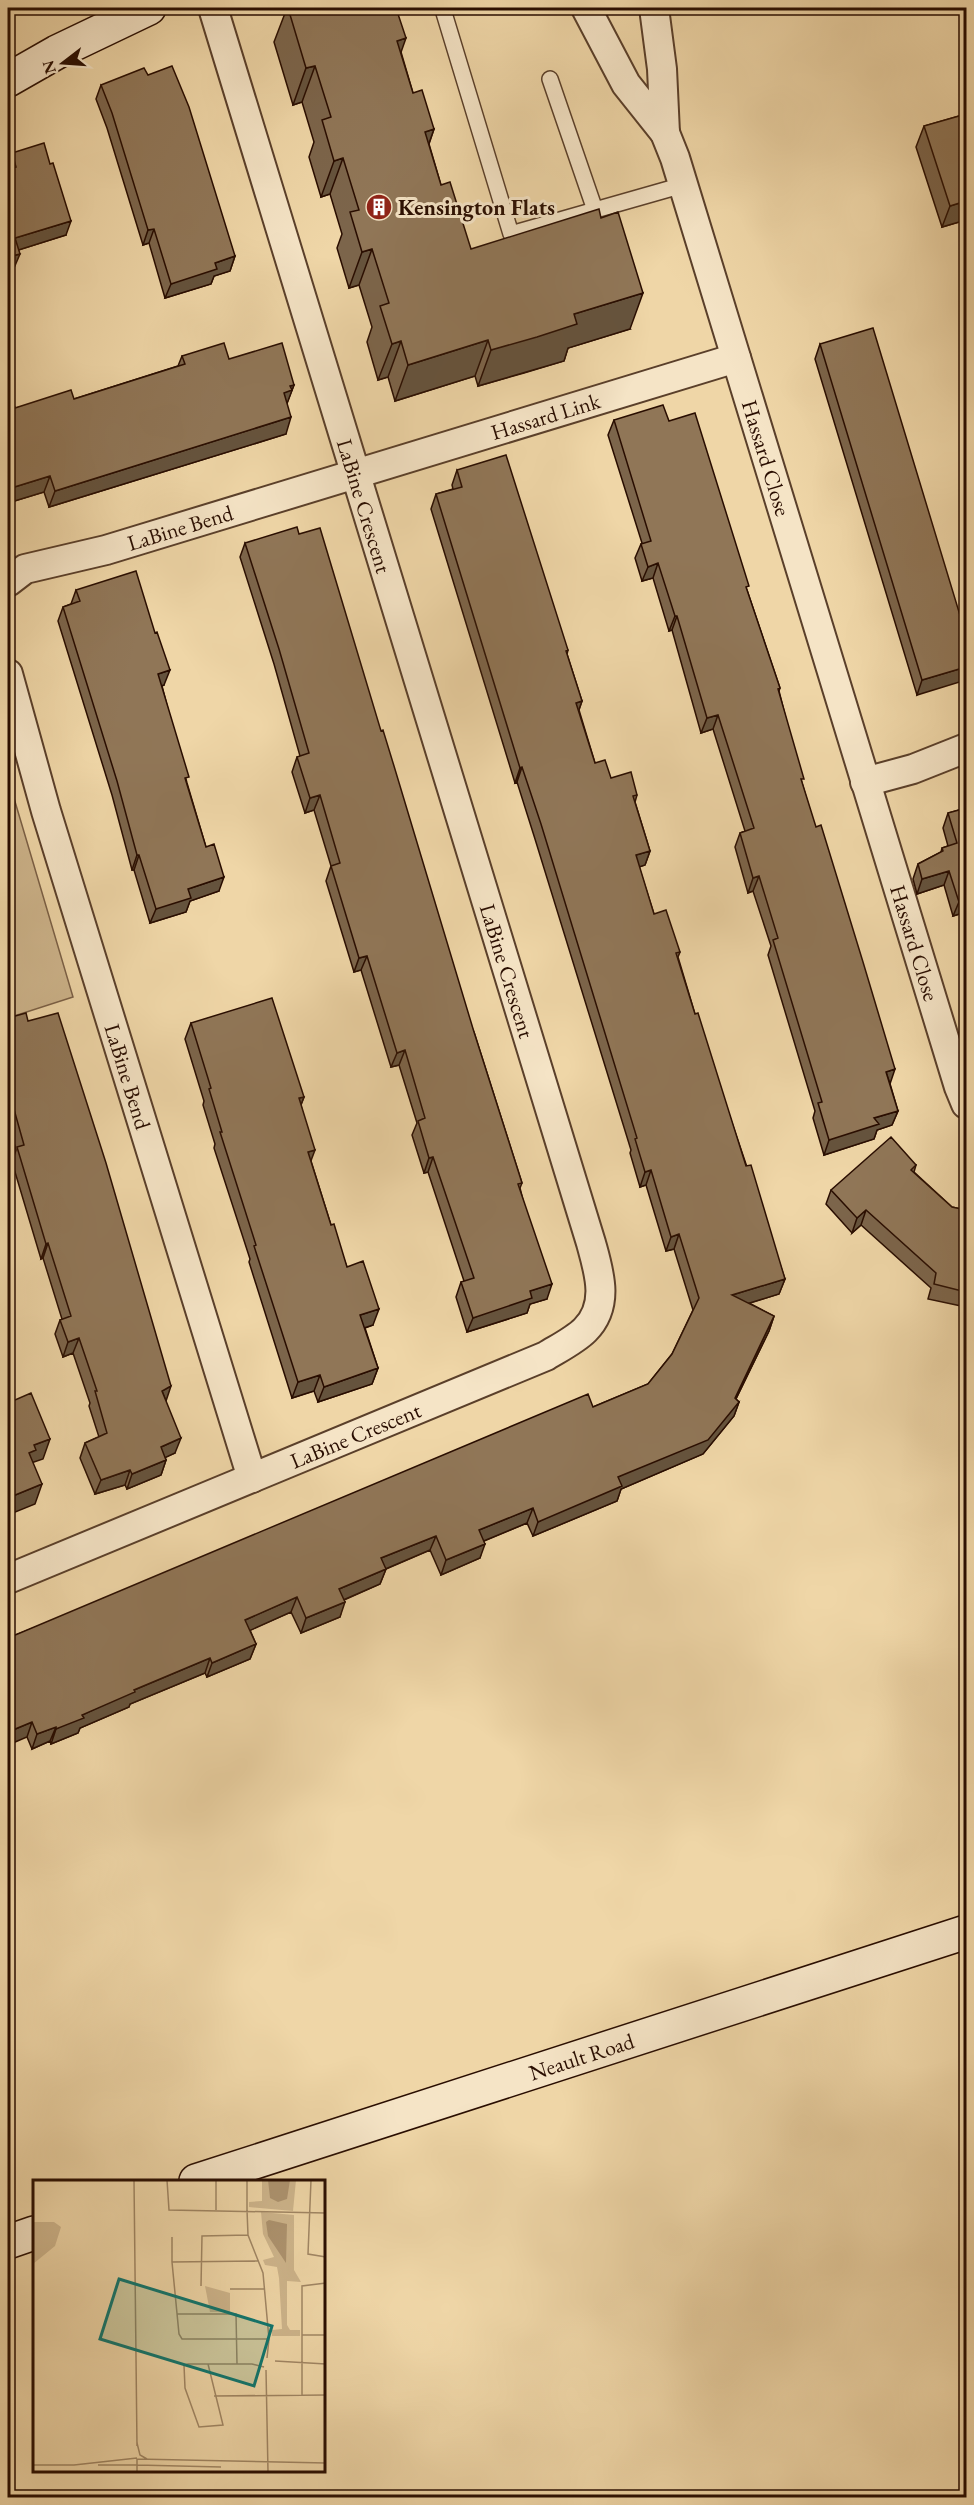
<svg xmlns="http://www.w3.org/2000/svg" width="974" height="2505" font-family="'EB Garamond',serif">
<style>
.green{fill:#cdb48b;stroke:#7b6046;stroke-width:1.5}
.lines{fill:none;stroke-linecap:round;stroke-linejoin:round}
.service-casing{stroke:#5a3f2a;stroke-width:18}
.minor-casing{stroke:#5a3f2a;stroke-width:32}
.secondary-casing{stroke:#290d00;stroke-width:36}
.service{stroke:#f5e4c6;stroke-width:15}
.minor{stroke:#f5e4c6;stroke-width:28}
.secondary{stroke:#f5e4c6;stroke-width:33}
.wall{fill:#7c654b;stroke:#290d00;stroke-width:1.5}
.shaded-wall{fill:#65533d;stroke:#290d00;stroke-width:1.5}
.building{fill:#907657;stroke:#290d00;stroke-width:1.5}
.labels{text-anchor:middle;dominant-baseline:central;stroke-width:6;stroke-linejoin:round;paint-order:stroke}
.poi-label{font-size:22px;font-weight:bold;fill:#290d00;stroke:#f5e4c6;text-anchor:start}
.street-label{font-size:22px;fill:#290d00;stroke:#f5e4c6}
.inset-road{fill:none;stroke:#a08664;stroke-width:1.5}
.view{fill:#0f766e;fill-opacity:0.15;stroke:#0f766e;stroke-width:3}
.inset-edge{fill:none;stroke:#290d00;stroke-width:3}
</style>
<rect width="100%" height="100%" fill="#efd6a7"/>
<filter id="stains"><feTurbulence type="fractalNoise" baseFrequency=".00333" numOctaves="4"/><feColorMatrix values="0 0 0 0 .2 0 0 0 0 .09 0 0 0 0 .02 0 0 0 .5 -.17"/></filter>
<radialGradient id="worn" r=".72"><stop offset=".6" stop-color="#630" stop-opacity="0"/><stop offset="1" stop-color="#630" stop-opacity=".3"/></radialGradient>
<path class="green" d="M 8,778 L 73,997 L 8,1018 Z"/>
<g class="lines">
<defs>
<path id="service" d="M 444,13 L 511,234 L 683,185
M 550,79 L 595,210"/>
<g id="minor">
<path id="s1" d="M 586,8 L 626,84 L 665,133 L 675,158 L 959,1087 L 966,1104"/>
<path d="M 654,8 L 662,69 L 665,133"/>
<path id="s2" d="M 8,582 L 25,569 L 106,550 L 736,358"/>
<path id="s3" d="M 8,674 L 46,811 L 252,1478"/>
<path d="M 865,782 L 913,769 L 966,748"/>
<path id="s4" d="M 8,1579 L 546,1356 C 559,1348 575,1340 585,1330 C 610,1305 599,1272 591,1243 L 213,8"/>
</g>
<g id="secondary">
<path d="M 8,80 L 57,52 L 149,8"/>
<path id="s5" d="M 196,2181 L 966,1932"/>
<path d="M 8,2242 L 34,2233"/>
</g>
</defs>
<use href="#service" class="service-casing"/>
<use href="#minor" class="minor-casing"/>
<use href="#secondary" class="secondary-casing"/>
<use href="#service" class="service"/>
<use href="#minor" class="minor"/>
<use href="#secondary" class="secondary"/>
</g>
<path class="wall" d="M 287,8 L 396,8 L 401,52 L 413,93 L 434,129 L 429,144 L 441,185 L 471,249 L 630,329 L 568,348 L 564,361 L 524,373 L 478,386 L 475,376 L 395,401 L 388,377 L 378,380 L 367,342 L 372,327 L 359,285 L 349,288 L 337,248 L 342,234 L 330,194 L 321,197 L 309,157 L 314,142 L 302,102 L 293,105 L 274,42 Z
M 101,85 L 235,256 L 230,271 L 214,276 L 211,284 L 165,298 L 149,243 L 143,245 L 107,128 L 96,99 Z
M 966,114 L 966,220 L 942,227 L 916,147 L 924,126 Z
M 12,153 L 66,235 L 18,250 L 14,268 L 8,271 L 8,165 Z
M 820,344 L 966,635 L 917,695 L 815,359 Z
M 182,356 L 229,359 L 294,385 L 287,403 L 286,434 L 49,507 L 44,492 L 8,503 L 8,386 L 15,408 L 74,399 L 178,366 Z
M 614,420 L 669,421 L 747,590 L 780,688 L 779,691 L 802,783 L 898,1111 L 892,1125 L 877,1130 L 874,1139 L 824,1155 L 813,1118 L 815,1111 L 768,955 L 771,946 L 753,891 L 748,893 L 735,847 L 740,833 L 745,831 L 713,729 L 701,733 L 672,630 L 669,631 L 653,578 L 642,581 L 635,558 L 641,544 L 642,543 L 608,435 Z
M 457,470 L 568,650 L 567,654 L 582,701 L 579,710 L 595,763 L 611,778 L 637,795 L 635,802 L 650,851 L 645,865 L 639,867 L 654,914 L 680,952 L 678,957 L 695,1014 L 785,1279 L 779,1294 L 749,1303 L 774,1316 L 769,1331 L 736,1399 L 739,1402 L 734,1416 L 703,1454 L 621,1489 L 617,1501 L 533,1536 L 527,1523 L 484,1541 L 480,1558 L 441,1575 L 430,1550 L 386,1569 L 380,1584 L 344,1600 L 340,1617 L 301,1633 L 291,1612 L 250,1630 L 256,1644 L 250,1659 L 207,1677 L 205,1673 L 130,1704 L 129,1707 L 80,1728 L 78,1733 L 51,1744 L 50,1741 L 32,1749 L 27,1737 L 8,1638 L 593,1407 L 648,1384 L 672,1354 L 693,1310 L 674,1249 L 666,1251 L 646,1185 L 640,1187 L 630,1153 L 631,1150 L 535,839 L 517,782 L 515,783 L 431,509 L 436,494 L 453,489 L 452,485 Z
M 245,543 L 474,1032 L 522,1183 L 520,1188 L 547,1299 L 530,1304 L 527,1313 L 467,1332 L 456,1297 L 461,1282 L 464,1281 L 428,1172 L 424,1173 L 412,1135 L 417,1123 L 399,1065 L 391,1067 L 361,970 L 354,972 L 326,881 L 331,866 L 314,810 L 305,813 L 292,772 L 297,757 L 300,756 L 274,664 L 240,557 Z
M 76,590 L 164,685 L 162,686 L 187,783 L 219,891 L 190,901 L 186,912 L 150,923 L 134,870 L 132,870 L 112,795 L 58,621 L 63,607 L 71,604 Z
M 966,808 L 966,912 L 953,916 L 944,885 L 917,894 L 913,879 L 918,864 L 941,852 L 942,848 L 948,846 L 943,828 L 948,813 Z
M 8,1018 L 166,1401 L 175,1453 L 165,1457 L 166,1460 L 161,1475 L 127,1489 L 125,1485 L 95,1494 L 80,1458 L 85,1443 L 99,1437 L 89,1406 L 90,1403 L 73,1353 L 63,1357 L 55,1334 L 60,1320 L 62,1319 L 43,1258 L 41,1259 L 12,1162 L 16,1150 L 8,1121 Z
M 191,1023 L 304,1097 L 301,1105 L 311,1161 L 331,1225 L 347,1267 L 373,1325 L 365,1328 L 378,1368 L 372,1384 L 318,1402 L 314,1391 L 292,1398 L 249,1262 L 250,1259 L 214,1148 L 215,1144 L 203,1105 L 204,1101 L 185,1039 Z
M 916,1165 L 914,1172 L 952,1207 L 966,1210 L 966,1307 L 928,1299 L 931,1288 L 861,1225 L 852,1233 L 826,1204 L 831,1190 Z"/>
<path class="shaded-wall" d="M 406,38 L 393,75 L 397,41 Z
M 315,66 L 302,102 L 293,105 L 306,68 Z
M 434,129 L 421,166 L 425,132 Z
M 343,158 L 330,194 L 321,197 L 334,161 Z
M 966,201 L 966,220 L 942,227 L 950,206 Z
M 71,221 L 66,235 L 9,253 L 15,238 Z
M 154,229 L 149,243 L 143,245 L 148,230 Z
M 372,249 L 359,285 L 349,288 L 362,252 Z
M 20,254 L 14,268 L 8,271 L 8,257 Z
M 235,256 L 230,271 L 214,276 L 211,284 L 165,298 L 171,284 L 215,263 Z
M 643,293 L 630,329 L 568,348 L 564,361 L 478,386 L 491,350 L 574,314 Z
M 488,340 L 475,376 L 395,401 L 408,365 Z
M 401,341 L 388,377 L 378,380 L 392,344 Z
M 294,385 L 288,401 L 286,406 L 284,393 L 290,386 Z
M 291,417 L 286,434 L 49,507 L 55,491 Z
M 50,476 L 44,492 L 8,503 L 8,489 Z
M 658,563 L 653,578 L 642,581 L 648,567 Z
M 675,616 L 677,616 L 672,630 L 669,631 Z
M 966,667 L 966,680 L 917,695 L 922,680 Z
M 170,670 L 164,685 L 153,689 L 158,674 Z
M 582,701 L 577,715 L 576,703 Z
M 718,715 L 713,729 L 701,733 L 707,718 Z
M 522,767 L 517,782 L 515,783 L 520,768 Z
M 320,795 L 314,810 L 305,813 L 310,798 Z
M 650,851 L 645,865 L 630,870 L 636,855 Z
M 137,855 L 139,855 L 134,870 L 132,870 Z
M 949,871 L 944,885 L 917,894 L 922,879 Z
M 759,876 L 753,891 L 748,893 L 753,878 Z
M 224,877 L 219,891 L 190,901 L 186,912 L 150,923 L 156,909 L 188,889 Z
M 966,899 L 966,912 L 953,916 L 959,902 Z
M 367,956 L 361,970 L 354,972 L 359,958 Z
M 405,1050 L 399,1065 L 391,1067 L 397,1053 Z
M 895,1069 L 890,1084 L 886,1072 Z
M 304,1097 L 298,1112 L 299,1098 Z
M 898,1111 L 892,1125 L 877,1130 L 874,1139 L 824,1155 L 829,1140 L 874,1118 Z
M 315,1150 L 309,1166 L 308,1152 Z
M 433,1157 L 428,1172 L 424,1173 L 429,1158 Z
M 651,1170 L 646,1185 L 640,1187 L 645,1172 Z
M 866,1210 L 861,1225 L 852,1233 L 857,1218 Z
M 679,1234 L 674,1249 L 666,1251 L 671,1237 Z
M 48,1243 L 43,1258 L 41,1259 L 46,1244 Z
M 785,1279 L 779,1294 L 727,1310 L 732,1295 Z
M 552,1284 L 547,1299 L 530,1304 L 527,1313 L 467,1332 L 473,1318 L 530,1291 Z
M 379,1309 L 373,1325 L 355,1331 L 360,1315 Z
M 774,1316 L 769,1331 L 729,1413 L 735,1398 Z
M 79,1338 L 73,1353 L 63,1357 L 68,1342 Z
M 378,1368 L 372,1384 L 318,1402 L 324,1387 Z
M 320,1375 L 314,1391 L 292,1398 L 298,1382 Z
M 171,1386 L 166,1401 L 162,1391 Z
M 739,1402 L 734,1416 L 703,1454 L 621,1489 L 617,1501 L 533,1536 L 538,1522 L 618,1477 Z
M 181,1438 L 175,1453 L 156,1462 L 161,1447 Z
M 50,1439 L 43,1459 L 31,1463 L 29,1453 L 34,1445 Z
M 166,1460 L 161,1475 L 127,1489 L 132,1474 Z
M 130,1470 L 125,1485 L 95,1494 L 101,1480 Z
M 42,1484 L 35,1504 L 8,1515 L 8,1498 Z
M 533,1508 L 527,1523 L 474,1545 L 479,1530 Z
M 436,1536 L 430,1550 L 376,1573 L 381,1558 Z
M 485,1544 L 480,1558 L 441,1575 L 446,1560 Z
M 386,1569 L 380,1584 L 334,1604 L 339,1589 Z
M 297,1597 L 291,1612 L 240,1635 L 245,1620 Z
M 345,1602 L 340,1617 L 301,1633 L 306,1618 Z
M 256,1644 L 250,1659 L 207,1677 L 212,1663 Z
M 210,1658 L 205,1673 L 130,1704 L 129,1707 L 80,1728 L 78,1733 L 51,1744 L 56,1729 L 82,1715 L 134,1690 Z
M 32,1722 L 27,1737 L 8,1745 L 8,1732 Z
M 56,1727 L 50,1741 L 32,1749 L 37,1734 Z"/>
<path class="building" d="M 288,8 L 396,8 L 406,38 L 397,41 L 413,93 L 422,90 L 434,129 L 425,132 L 441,185 L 450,182 L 471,249 L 599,209 L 601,218 L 618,212 L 643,293 L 574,314 L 577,324 L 537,337 L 491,350 L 488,340 L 408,365 L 401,341 L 392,344 L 380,306 L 389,303 L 372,249 L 362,252 L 350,212 L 359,210 L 343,158 L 334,161 L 322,120 L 331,117 L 315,66 L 306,68 Z
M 172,66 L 189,107 L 235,256 L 215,263 L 217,269 L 171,284 L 154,229 L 148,230 L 112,113 L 101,85 L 144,68 L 148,75 Z
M 966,114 L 966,201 L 950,206 L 924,126 Z
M 44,143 L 50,164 L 53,163 L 71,221 L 15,238 L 20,254 L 8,257 L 8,170 L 16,167 L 12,153 Z
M 873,328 L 966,635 L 966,667 L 922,680 L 820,344 Z
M 224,343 L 229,359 L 282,343 L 294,385 L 290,386 L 292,390 L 284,393 L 291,417 L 55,491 L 50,476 L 8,489 L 8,386 L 15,408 L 71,390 L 74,399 L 185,364 L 182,356 Z
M 663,405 L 669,421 L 695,413 L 749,586 L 746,587 L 780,688 L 778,689 L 804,779 L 801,779 L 816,827 L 821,825 L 863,962 L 895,1069 L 886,1072 L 898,1111 L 874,1118 L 879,1124 L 829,1140 L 818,1103 L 822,1102 L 773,940 L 778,938 L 759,876 L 753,878 L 740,833 L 754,828 L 718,715 L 707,718 L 677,616 L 675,616 L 658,563 L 648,567 L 641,544 L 651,541 L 614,420 Z
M 506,455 L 568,650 L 566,651 L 582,701 L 576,703 L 595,763 L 605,760 L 611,778 L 631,772 L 637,795 L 633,796 L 650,851 L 636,855 L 654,914 L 666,910 L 680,952 L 676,953 L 695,1014 L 698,1013 L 746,1166 L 751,1165 L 785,1279 L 732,1295 L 774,1316 L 735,1398 L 739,1402 L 708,1440 L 618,1477 L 622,1486 L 538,1522 L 533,1508 L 479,1530 L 485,1544 L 446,1560 L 436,1536 L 381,1558 L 386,1569 L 339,1589 L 345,1602 L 306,1618 L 297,1597 L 245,1620 L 256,1644 L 212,1663 L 210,1658 L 134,1690 L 135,1692 L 82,1715 L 84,1718 L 56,1729 L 56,1727 L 37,1734 L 32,1722 L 8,1732 L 8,1638 L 588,1394 L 593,1407 L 648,1384 L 672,1354 L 699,1298 L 679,1234 L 671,1237 L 651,1170 L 645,1172 L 635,1139 L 637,1138 L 541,824 L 522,767 L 520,768 L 436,494 L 462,487 L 457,470 Z
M 297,527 L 299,534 L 320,528 L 381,731 L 383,730 L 394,766 L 474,1032 L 522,1183 L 518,1184 L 552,1284 L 530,1291 L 532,1298 L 473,1318 L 461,1282 L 474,1278 L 433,1157 L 429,1158 L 418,1121 L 425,1118 L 405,1050 L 397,1053 L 367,956 L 359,958 L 331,866 L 340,863 L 320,795 L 310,798 L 297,757 L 309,753 L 279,649 L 245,543 Z
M 136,571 L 155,633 L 157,632 L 170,670 L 158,674 L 189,777 L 185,778 L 206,847 L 214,844 L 224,877 L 188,889 L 191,898 L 156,909 L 139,855 L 137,855 L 117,781 L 63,607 L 80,601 L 76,590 Z
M 966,808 L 966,899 L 959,902 L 949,871 L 922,879 L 918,864 L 943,851 L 942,848 L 957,843 L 948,813 Z
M 272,998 L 304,1097 L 299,1098 L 315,1150 L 308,1152 L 331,1225 L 334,1224 L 347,1267 L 363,1261 L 379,1309 L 360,1315 L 378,1368 L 324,1387 L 320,1375 L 298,1382 L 254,1246 L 256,1245 L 220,1132 L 222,1132 L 209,1089 L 211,1088 L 191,1023 Z
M 26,1013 L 28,1021 L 58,1013 L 106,1163 L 171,1386 L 162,1391 L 181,1438 L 161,1447 L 166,1460 L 132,1474 L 130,1470 L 101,1480 L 85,1443 L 107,1433 L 95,1391 L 97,1391 L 79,1338 L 68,1342 L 60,1320 L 71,1316 L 48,1243 L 46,1244 L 17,1147 L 24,1145 L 8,1088 L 8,1018 Z
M 891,1137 L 916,1165 L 911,1170 L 952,1207 L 966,1210 L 966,1292 L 934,1284 L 936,1273 L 866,1210 L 857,1218 L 831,1190 Z
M 31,1393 L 50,1439 L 34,1445 L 36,1450 L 29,1453 L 42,1484 L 8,1498 L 8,1403 Z"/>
<defs>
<symbol id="building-disc" viewBox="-11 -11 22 22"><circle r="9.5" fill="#8f2418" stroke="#f5e4c6"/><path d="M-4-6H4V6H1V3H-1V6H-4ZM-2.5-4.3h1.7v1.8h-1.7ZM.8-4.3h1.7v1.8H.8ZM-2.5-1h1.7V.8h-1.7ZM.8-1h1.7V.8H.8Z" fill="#fff"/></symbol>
</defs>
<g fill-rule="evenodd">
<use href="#building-disc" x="364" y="192" width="30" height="30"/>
</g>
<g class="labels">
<g class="poi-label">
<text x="398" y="207">Kensington Flats</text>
</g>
<g class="street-label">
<text stroke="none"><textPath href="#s2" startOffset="564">Hassard Link</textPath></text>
<text stroke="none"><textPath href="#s1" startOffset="489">Hassard Close</textPath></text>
<text transform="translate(364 506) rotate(73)">LaBine Crescent</text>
<text stroke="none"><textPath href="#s2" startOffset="182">LaBine Bend</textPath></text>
<text stroke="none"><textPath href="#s1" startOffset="996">Hassard Close</textPath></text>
<text transform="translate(507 971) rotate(73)">LaBine Crescent</text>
<text stroke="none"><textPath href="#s3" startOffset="420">LaBine Bend</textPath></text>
<text stroke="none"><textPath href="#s4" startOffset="376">LaBine Crescent</textPath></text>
<text stroke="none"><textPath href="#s5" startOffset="405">Neault Road</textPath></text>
</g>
</g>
<g transform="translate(33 2180)">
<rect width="292" height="292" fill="#efd6a7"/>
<path d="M 229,0 L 263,0 L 260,31 L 216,27 L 216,22 L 229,21 ZM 228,32 L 261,35 L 261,90 L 268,102 L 254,101 L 254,145 L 257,150 L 267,150 L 267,156 L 239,156 L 239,150 L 249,149 L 246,98 L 244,87 L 232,85 L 230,80 L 241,77 L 230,54 ZM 0,42 L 21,42 L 28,47 L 22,66 L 0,84 ZM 172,106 L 197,113 L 197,132 L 177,132 Z" fill="#cdb48b"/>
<path d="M 235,0 L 257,0 L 254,19 L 245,22 L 237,18 ZM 236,40 L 254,44 L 253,83 L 235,56 L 233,42 Z" fill="#ac926e"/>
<path class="inset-road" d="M 101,0 L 104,266M 134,0 L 136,30 L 293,33M 183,0 L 183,30M 278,0 L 275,74 L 293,77M 214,30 L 214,0M 214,30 L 215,55 L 230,93 L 236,159 L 234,178M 139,57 L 139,82M 226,81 L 139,82 L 146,154 L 149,159 L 236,159M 168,106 L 169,56 L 215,55M 197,109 L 231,109M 144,134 L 203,134 L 204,184M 269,155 L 293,155M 242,181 L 293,184M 175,184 L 190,245 L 166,247 L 152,208 L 151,185 L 155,184 L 219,184 L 231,187M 233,190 L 235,292M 269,215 L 269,106 L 293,103M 181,216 L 293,215M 104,263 L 107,275 L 114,279M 0,285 L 43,285M 41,285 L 104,278M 65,285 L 104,285M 104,285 L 188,287M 104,292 L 104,279 L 293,283"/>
<path class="view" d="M 86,99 L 239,146 L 221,206 L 67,159 Z"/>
<rect width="292" height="292" class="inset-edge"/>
</g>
<rect width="974" height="2505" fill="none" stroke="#efd6a7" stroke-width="30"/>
<rect x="9" y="9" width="956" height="2487" fill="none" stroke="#290d00" stroke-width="3"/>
<rect x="15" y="15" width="944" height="2475" fill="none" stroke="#290d00" stroke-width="1.5"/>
<g transform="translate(63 63) rotate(253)" stroke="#f5e4c6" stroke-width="4.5" paint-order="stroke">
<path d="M0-4.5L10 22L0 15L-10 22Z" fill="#290d00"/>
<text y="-9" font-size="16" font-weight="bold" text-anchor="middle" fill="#290d00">N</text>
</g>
<rect width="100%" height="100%" filter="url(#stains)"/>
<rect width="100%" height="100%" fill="url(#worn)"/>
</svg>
